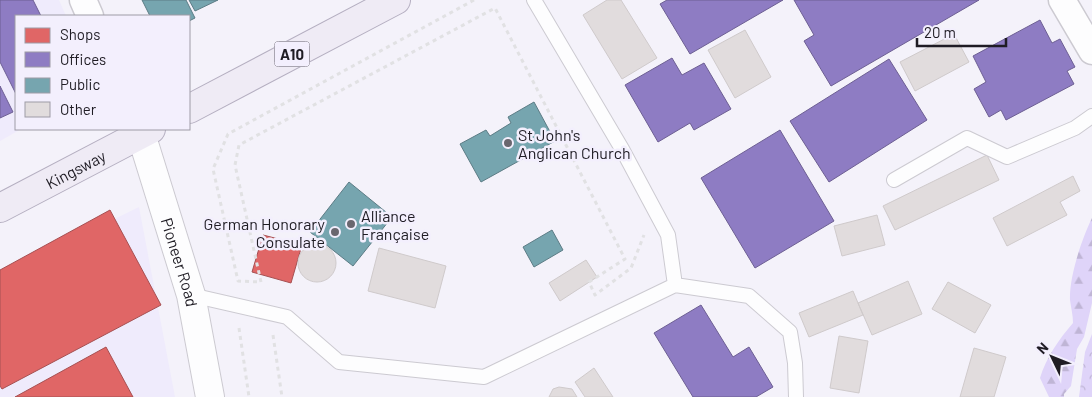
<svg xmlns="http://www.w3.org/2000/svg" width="1092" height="397" font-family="Barlow,sans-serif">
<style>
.built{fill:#efebfc}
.forest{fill:url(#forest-firs)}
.park{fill:url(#park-crowns)}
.shops{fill:#e06666;stroke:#a65052}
.offices{fill:#8e7cc3;stroke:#6d5f93}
.public{fill:#76a5af;stroke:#5c7c85}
.building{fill:#e1dcdd;stroke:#cfcacb}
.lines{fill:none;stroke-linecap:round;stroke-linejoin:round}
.lane-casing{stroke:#cccad1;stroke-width:16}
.street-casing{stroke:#cccad1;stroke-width:29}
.secondary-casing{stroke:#cccad1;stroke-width:30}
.primary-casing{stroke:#b5afc1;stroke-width:30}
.path{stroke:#e1e1e3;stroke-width:3;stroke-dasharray:4 4;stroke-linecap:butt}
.lane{stroke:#fdfdfe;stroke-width:14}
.street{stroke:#fdfdfe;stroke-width:26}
.secondary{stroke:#fdfdfe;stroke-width:28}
.primary{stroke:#efebf5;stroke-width:28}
.poi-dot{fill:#6a676f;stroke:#f3effd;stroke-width:2}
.labels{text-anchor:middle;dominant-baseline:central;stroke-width:5;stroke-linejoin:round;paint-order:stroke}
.shield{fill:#f3effd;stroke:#5f5b65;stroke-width:1}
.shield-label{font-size:15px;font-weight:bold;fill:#1f1c24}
.poi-label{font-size:16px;fill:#1f1c24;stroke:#f3effd;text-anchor:start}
.street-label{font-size:16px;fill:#1f1c24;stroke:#f3effd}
</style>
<defs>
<pattern id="forest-firs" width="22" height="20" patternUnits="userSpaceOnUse" patternTransform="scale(1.25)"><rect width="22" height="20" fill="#dfd4f9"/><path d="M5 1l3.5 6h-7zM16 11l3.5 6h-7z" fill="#bfb5d5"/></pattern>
<pattern id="park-crowns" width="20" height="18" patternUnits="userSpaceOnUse" patternTransform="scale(1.25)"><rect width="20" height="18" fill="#dfd4f9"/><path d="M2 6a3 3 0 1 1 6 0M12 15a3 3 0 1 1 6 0" fill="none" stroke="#bfb5d5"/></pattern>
</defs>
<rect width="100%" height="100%" fill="#f4f2fa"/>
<path class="built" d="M 0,0 L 59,0 L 66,16 L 16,16 L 16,129 L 21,129 L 0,141 Z
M 139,207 L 175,397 L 0,397 L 0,275 Z"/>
<path class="forest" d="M 1092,218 L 1092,303 L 1084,337 L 1077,349 L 1071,386 L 1064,394 L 1064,397 L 1049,397 L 1040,378 C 1046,358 1059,339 1073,323 C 1073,315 1071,308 1070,300 C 1069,277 1082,238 1092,218 Z"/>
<path class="park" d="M 1092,334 L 1092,397 L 1079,397 L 1085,352 Z"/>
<path class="shops" d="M 110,210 L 161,305 L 2,389 L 0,386 L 0,270 Z
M 263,235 L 302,245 L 291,283 L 252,272 Z
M 106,347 L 133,397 L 15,397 Z"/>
<path class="offices" d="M 0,0 L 33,0 L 41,16 L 16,16 L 16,94 L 0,62 Z
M 667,0 L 783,0 L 690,54 L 660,4 Z
M 794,0 L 979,0 L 831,86 L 804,41 L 814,35 Z
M 1040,20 L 1052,43 L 1060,39 L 1075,67 L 1067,71 L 1074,84 L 1006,120 L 1001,110 L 989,117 L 974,89 L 986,82 L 973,56 Z
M 672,58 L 682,75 L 704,63 L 731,109 L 694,130 L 690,123 L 658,142 L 625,85 Z
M 889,59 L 927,120 L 829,182 L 790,121 Z
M 0,86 L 13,112 L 0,118 Z
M 780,130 L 834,221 L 755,268 L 701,178 Z
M 701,305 L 733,357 L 749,347 L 773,387 L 756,397 L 693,397 L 654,333 Z"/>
<path class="public" d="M 142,0 L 186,0 L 195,18 L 189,21 L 189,16 L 150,16 Z
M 189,0 L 218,0 L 195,11 Z
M 534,102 L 555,141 L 481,182 L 460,144 L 486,130 L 490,136 L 511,123 L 508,117 Z
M 349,182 L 392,217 L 353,266 L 310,232 Z
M 552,230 L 563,250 L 534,267 L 523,247 Z"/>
<path class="building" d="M 607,0 L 621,0 L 657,58 L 622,79 L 583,15 Z
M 745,30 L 771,77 L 735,98 L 708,50 Z
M 954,34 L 969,62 L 915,91 L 900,62 Z
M 987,155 L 999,180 L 895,230 L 883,206 Z
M 1073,176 L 1080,191 L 1060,202 L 1067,215 L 1007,246 L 993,218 Z
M 877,215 L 885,245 L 842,256 L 834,226 Z
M298 263a19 19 0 1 1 38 0a19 19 0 1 1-38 0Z
M 379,248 L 446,266 L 435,308 L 368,291 Z
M 586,260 L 597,277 L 560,301 L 549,283 Z
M 908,281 L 922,314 L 872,335 L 858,303 Z
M 948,282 L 991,305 L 975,333 L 932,309 Z
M 853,291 L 863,315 L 809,337 L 799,313 Z
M 839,336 L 868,341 L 859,393 L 830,388 Z
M 974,348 L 1006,357 L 994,397 L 960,397 Z
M 594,368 L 613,397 L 585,397 L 575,382 Z
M 559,387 L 572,389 L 577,397 L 549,397 L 553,389 Z"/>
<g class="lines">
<defs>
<path id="lane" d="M 534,0 L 622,149 L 668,235 L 675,285
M 894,180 L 967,138 L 1007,157 L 1075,128 L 1092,116
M 191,295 L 287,317 L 339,362 L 484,377 L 675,285 L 749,296 L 790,332 L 795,363 L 796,397"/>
<path id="street" d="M 83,0 L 90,16
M 1062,0 L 1092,51"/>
<g id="secondary">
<path id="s1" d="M 141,134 L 191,295 L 210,397"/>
</g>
<g id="primary">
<path d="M 189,109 L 396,0"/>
<path id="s2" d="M 0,208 L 151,129"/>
</g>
</defs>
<use href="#lane" class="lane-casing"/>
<use href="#street" class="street-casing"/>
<use href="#secondary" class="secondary-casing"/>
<use href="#primary" class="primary-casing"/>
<path class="path" d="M 474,0 L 228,134 L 213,169 L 238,281 L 261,282 L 235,165 L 239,145 L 495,8 L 625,259 L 589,282 L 595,295 L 631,268 L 644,235
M 239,328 L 249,397
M 273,335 L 282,397"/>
<use href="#lane" class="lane"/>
<use href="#street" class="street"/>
<use href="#secondary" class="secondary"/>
<use href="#primary" class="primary"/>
</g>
<g class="poi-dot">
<circle cx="508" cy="143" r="5"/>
<circle cx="351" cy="224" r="5"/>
<circle cx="335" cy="232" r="5"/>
</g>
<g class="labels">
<rect class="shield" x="274.5" y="41.5" width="35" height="25" rx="4"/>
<g class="shield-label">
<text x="292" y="54">A10</text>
</g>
<g class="poi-label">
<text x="518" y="134">St John's<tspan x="518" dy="18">Anglican Church</tspan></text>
<text x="361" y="215">Alliance<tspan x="361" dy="18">Française</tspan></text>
<text x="325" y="223" text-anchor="end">German Honorary<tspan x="325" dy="18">Consulate</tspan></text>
</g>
<g class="street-label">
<text stroke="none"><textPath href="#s2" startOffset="85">Kingsway</textPath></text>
<text stroke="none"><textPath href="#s1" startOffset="134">Pioneer Road</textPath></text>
</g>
</g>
<rect x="15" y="15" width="175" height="115" fill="#f3effd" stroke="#9e9ba6"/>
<rect x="25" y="28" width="25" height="15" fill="#e06666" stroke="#9e9ba6"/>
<text x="60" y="40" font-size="15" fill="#1f1c24">Shops</text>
<rect x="25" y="52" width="25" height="15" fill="#8e7cc3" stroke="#9e9ba6"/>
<text x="60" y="65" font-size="15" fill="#1f1c24">Offices</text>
<rect x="25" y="78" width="25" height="15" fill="#76a5af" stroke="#9e9ba6"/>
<text x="60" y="90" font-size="15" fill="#1f1c24">Public</text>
<rect x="25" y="102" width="25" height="15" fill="#e1dcdd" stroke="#9e9ba6"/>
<text x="60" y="115" font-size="15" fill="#1f1c24">Other</text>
<g transform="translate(1052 357) rotate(313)" stroke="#f3effd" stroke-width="4" paint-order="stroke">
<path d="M0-4L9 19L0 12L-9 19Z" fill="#1f1c24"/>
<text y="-8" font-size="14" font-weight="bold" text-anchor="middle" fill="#1f1c24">N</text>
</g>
<path d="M917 38v8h89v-8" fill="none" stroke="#1f1c24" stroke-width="2.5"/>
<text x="924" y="38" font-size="15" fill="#1f1c24" stroke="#f3effd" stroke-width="4" paint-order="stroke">20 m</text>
</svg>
